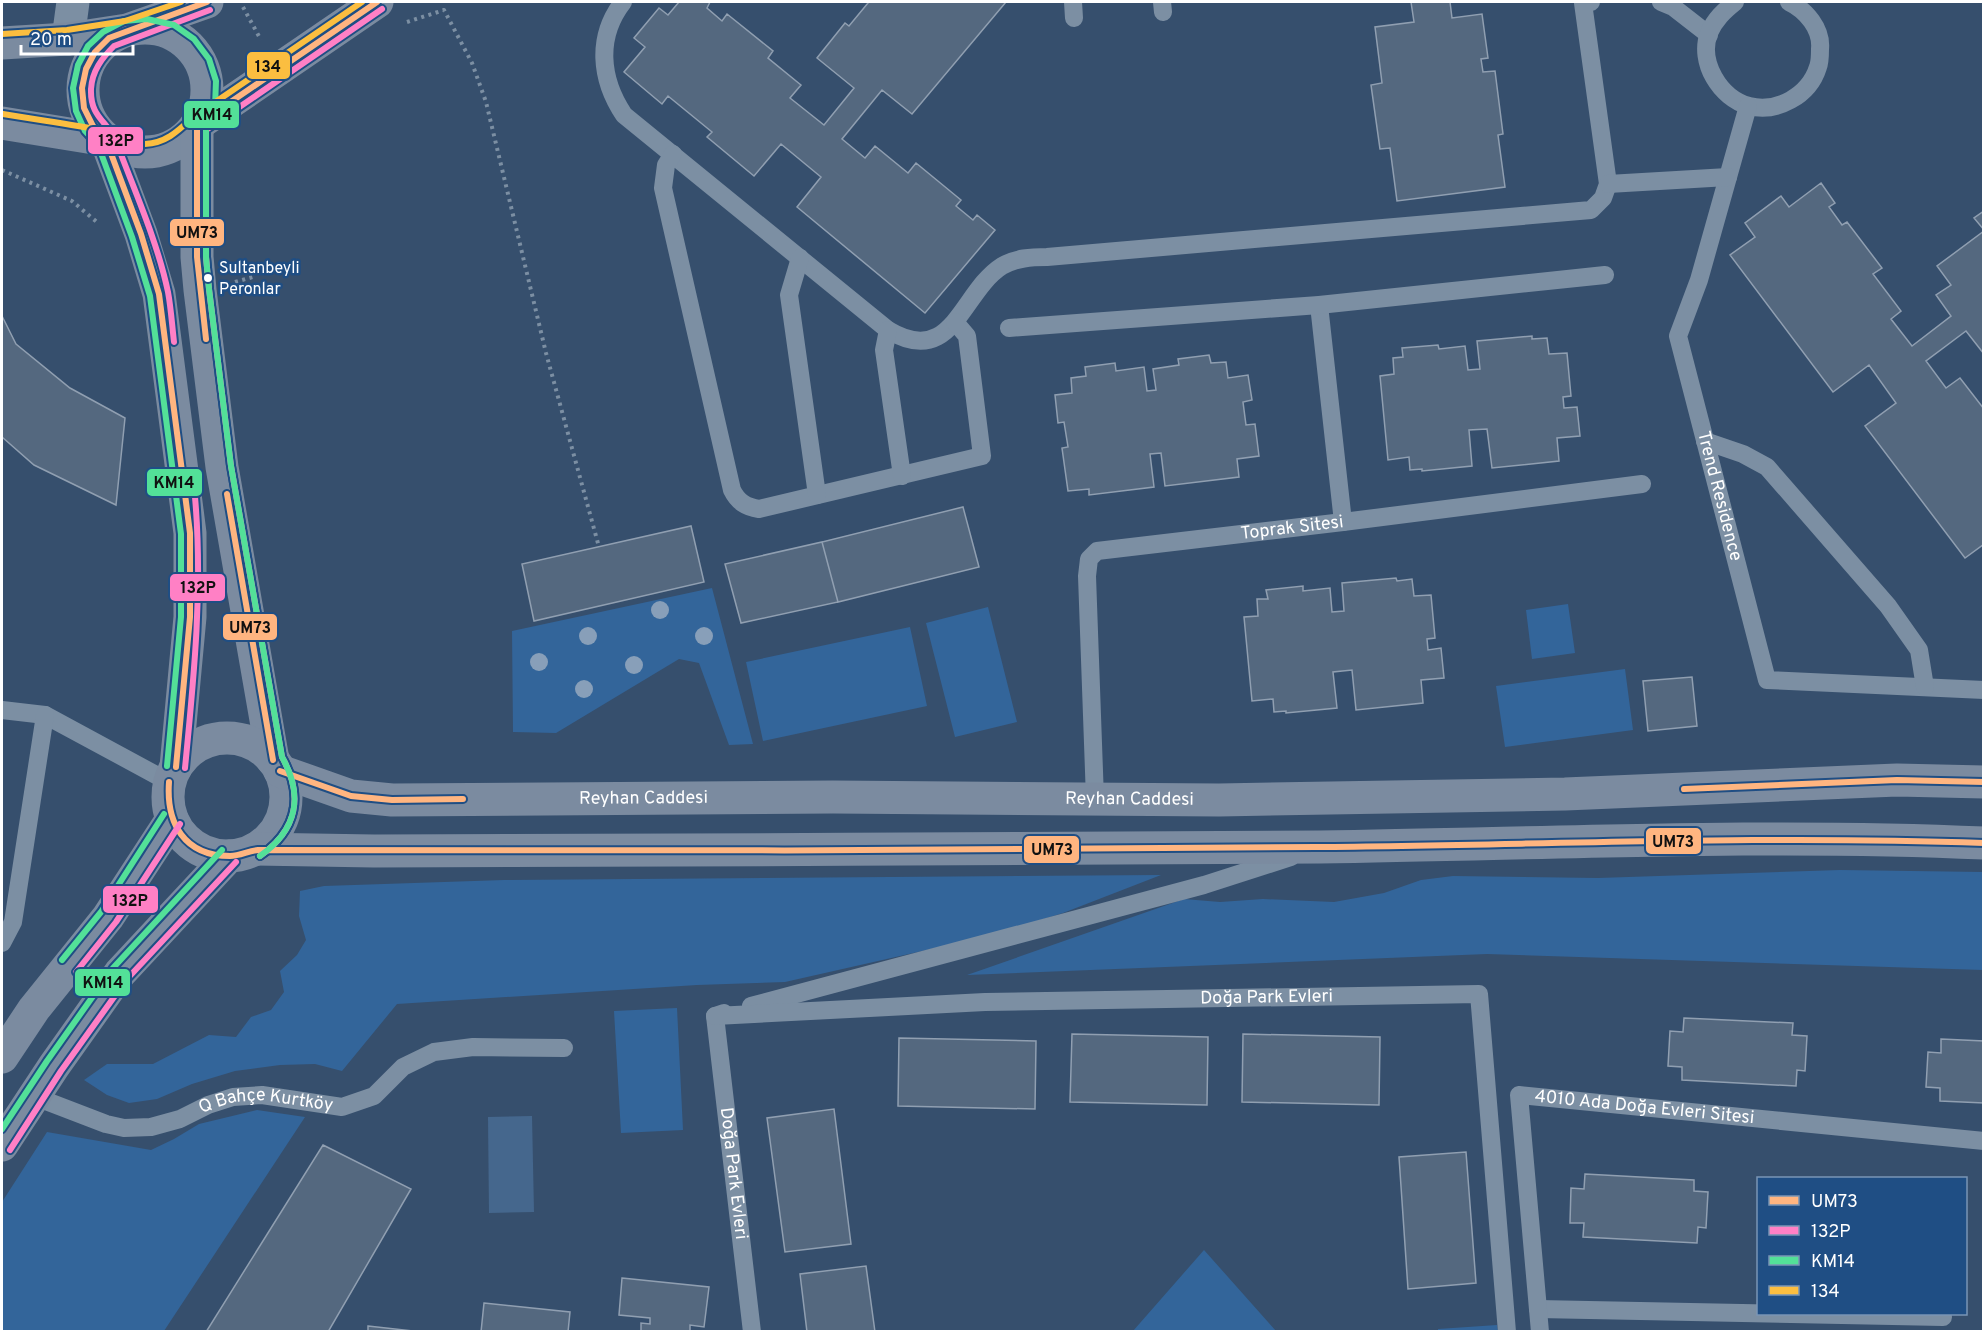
<svg xmlns="http://www.w3.org/2000/svg" width="1985" height="1333" font-family="Overpass,sans-serif">
<style>
.green{fill:#33659a}
.water{fill:#45678d}
.building{fill:#54687f;stroke:#909fb1;stroke-width:1.5}
.lines{fill:none;stroke-linecap:round;stroke-linejoin:round}
.path{stroke:#7c8fa3;stroke-width:4;stroke-dasharray:3 4.5;stroke-linecap:butt}
.lane{stroke:#7c8fa3;stroke-width:18}
.street{stroke:#7c8fa3;stroke-width:33}
.primary{stroke:#7b8ba0;stroke-width:33}
.bus-1-casing{stroke:#1f4e84;stroke-width:10}
.bus-2-casing{stroke:#1f4e84;stroke-width:10}
.bus-3-casing{stroke:#1f4e84;stroke-width:10}
.bus-4-casing{stroke:#1f4e84;stroke-width:10}
.bus-1{stroke:#ffb580;stroke-width:6}
.bus-2{stroke:#ff80c5;stroke-width:6}
.bus-3{stroke:#53e098;stroke-width:6}
.bus-4{stroke:#fbbe40;stroke-width:6}
.tree{fill:#889fb9}
.bus-dot{fill:#fff;stroke:#1f4e84;stroke-width:2}
.labels{text-anchor:middle;dominant-baseline:central;stroke-width:5;stroke-linejoin:round;paint-order:stroke}
.bus-label{font-size:16px;fill:#fff;stroke:#1f4e84;text-anchor:start}
.street-label{font-size:18px;fill:#fff;stroke:#1f4e84}
.line-badge{stroke:#1f4e84;stroke-width:2}
.pale-badge-label{font-size:16px;text-anchor:middle;font-weight:bold;fill:#111}
</style>
<rect width="100%" height="100%" fill="#364f6d"/>
<path class="green" d="M 712,588 L 753,744 L 729,745 L 699,663 L 679,659 L 556,733 L 513,732 L 512,631 Z
M 1568,604 L 1575,653 L 1532,659 L 1526,610 Z
M 988,607 L 1017,722 L 955,737 L 926,623 Z
M 910,627 L 927,706 L 763,741 L 746,662 Z
M 1625,669 L 1633,730 L 1505,747 L 1496,686 Z
M 1840,870 L 1983,872 L 1983,970 L 1487,954 L 967,975 L 1184,899 L 1220,902 L 1263,899 L 1334,902 L 1384,893 L 1421,880 L 1453,876 L 1598,878 Z
M 1161,875 L 1063,913 L 993,935 L 785,982 L 697,985 L 397,1004 L 342,1071 L 315,1064 L 280,1065 L 235,1071 L 192,1084 L 157,1099 L 129,1103 L 107,1095 L 84,1080 L 107,1064 L 153,1064 L 209,1035 L 236,1037 L 251,1017 L 271,1010 L 284,992 L 280,971 L 297,955 L 306,940 L 299,916 L 300,891 L 324,886 L 504,880 Z
M 677,1008 L 683,1130 L 621,1133 L 614,1011 Z
M 257,1110 L 305,1117 L 164,1331 L 2,1331 L 2,1202 L 47,1132 L 151,1150 L 174,1139 L 199,1124 Z
M 1204,1250 L 1276,1331 L 1133,1331 Z
M 1497,1325 L 1498,1331 L 1438,1331 L 1438,1329 Z"/>
<path class="water" d="M 532,1116 L 534,1212 L 489,1213 L 488,1117 Z"/>
<path class="building" d="M 679,2 L 710,2 L 707,8 L 722,21 L 727,14 L 773,51 L 768,58 L 801,85 L 790,98 L 824,125 L 854,88 L 817,58 L 845,23 L 849,26 L 868,3 L 866,2 L 1006,2 L 912,114 L 882,90 L 842,139 L 865,158 L 875,146 L 908,173 L 916,163 L 961,200 L 956,206 L 973,220 L 977,215 L 995,230 L 925,313 L 797,207 L 821,177 L 781,144 L 754,176 L 707,137 L 712,132 L 668,96 L 662,104 L 624,72 L 645,47 L 634,38 L 659,8 L 668,15 Z
M 1411,2 L 1450,2 L 1452,18 L 1482,14 L 1488,58 L 1481,59 L 1483,72 L 1495,71 L 1503,134 L 1498,135 L 1505,187 L 1397,201 L 1390,148 L 1380,149 L 1371,85 L 1382,83 L 1375,27 L 1414,22 Z
M 1821,183 L 1835,203 L 1829,207 L 1842,225 L 1847,222 L 1882,268 L 1873,274 L 1901,311 L 1891,319 L 1912,346 L 1951,316 L 1936,295 L 1951,285 L 1937,266 L 1984,231 L 1984,354 L 1966,331 L 1926,361 L 1946,388 L 1960,378 L 1984,409 L 1984,544 L 1965,558 L 1865,426 L 1896,403 L 1869,365 L 1833,392 L 1730,255 L 1755,237 L 1745,223 L 1781,196 L 1789,207 Z
M 1984,211 L 1984,230 L 1974,218 Z
M 2,316 L 16,344 L 70,388 L 125,418 L 116,505 L 34,465 L 2,437 Z
M 1532,336 L 1532,339 L 1547,338 L 1549,354 L 1567,353 L 1571,396 L 1563,397 L 1564,408 L 1577,407 L 1580,436 L 1557,438 L 1559,461 L 1492,468 L 1487,429 L 1469,430 L 1472,466 L 1422,471 L 1422,469 L 1410,470 L 1409,457 L 1388,460 L 1380,376 L 1394,374 L 1393,358 L 1403,357 L 1402,348 L 1438,345 L 1439,349 L 1465,346 L 1468,370 L 1480,369 L 1477,341 Z
M 1209,355 L 1211,363 L 1226,362 L 1228,378 L 1248,375 L 1252,400 L 1243,402 L 1246,425 L 1255,424 L 1259,456 L 1237,459 L 1239,477 L 1165,486 L 1161,453 L 1150,454 L 1154,487 L 1089,495 L 1089,489 L 1068,491 L 1062,448 L 1068,447 L 1064,422 L 1058,423 L 1055,395 L 1072,393 L 1071,378 L 1086,376 L 1085,367 L 1115,363 L 1116,371 L 1144,367 L 1147,391 L 1156,390 L 1153,369 L 1179,365 L 1178,359 Z
M 963,507 L 979,567 L 838,602 L 822,542 Z
M 691,526 L 704,582 L 534,621 L 522,564 Z
M 822,542 L 838,602 L 741,623 L 725,564 Z
M 1396,578 L 1397,581 L 1412,579 L 1414,596 L 1431,595 L 1435,638 L 1427,639 L 1428,650 L 1441,648 L 1444,678 L 1421,680 L 1423,703 L 1356,710 L 1352,670 L 1333,672 L 1337,708 L 1286,713 L 1286,711 L 1274,712 L 1273,699 L 1252,701 L 1244,617 L 1258,616 L 1257,599 L 1268,599 L 1266,590 L 1303,586 L 1303,591 L 1330,588 L 1332,612 L 1344,611 L 1342,583 Z
M 1692,677 L 1697,726 L 1648,731 L 1643,681 Z
M 1684,1018 L 1793,1023 L 1792,1035 L 1807,1036 L 1805,1071 L 1797,1070 L 1796,1086 L 1682,1080 L 1682,1067 L 1668,1066 L 1670,1031 L 1683,1032 Z
M 1072,1034 L 1208,1037 L 1207,1105 L 1070,1102 Z
M 1243,1034 L 1380,1037 L 1379,1105 L 1242,1102 Z
M 899,1038 L 1036,1041 L 1035,1109 L 898,1106 Z
M 1941,1039 L 1984,1041 L 1984,1103 L 1940,1101 L 1940,1088 L 1926,1087 L 1928,1052 L 1941,1053 Z
M 834,1109 L 851,1244 L 785,1252 L 767,1118 Z
M 323,1145 L 411,1189 L 328,1332 L 206,1332 Z
M 1466,1152 L 1476,1283 L 1408,1289 L 1399,1157 Z
M 1585,1174 L 1694,1180 L 1694,1191 L 1708,1192 L 1706,1228 L 1698,1227 L 1697,1243 L 1583,1237 L 1584,1223 L 1570,1223 L 1571,1188 L 1584,1189 Z
M 866,1266 L 875,1332 L 807,1332 L 800,1274 Z
M 622,1278 L 709,1287 L 704,1327 L 690,1325 L 690,1332 L 641,1332 L 641,1323 L 650,1324 L 650,1318 L 619,1315 Z
M 484,1303 L 570,1312 L 568,1332 L 481,1332 Z
M 368,1326 L 422,1332 L 368,1332 Z"/>
<g class="lines">
<path class="path" d="M 243,7 L 261,40
M 407,22 L 444,10 L 472,63 L 486,102 L 546,353 L 599,547
M 2,170 L 72,201 L 98,223
M 235,282 L 253,277"/>
<g class="lane">
<path d="M 623,2 C 596,37 600,79 624,115 L 888,330 C 953,369 961,292 1002,266 C 1016,258 1031,257 1047,257 L 1591,210 L 1603,198 L 1608,184 L 1583,3 L 1591,2"/>
<path d="M 1073,2 L 1074,18"/>
<path d="M 1162,2 L 1163,12"/>
<path d="M 1661,2 L 1673,7 L 1709,35"/>
<path d="M 1735,2 C 1724,11 1715,19 1709,33 C 1698,62 1720,98 1749,106 C 1777,113 1809,96 1818,67 C 1820,62 1820,55 1820,49 C 1822,29 1806,10 1789,2"/>
<path id="s1" d="M 1748,106 L 1699,280 L 1678,336 L 1767,680 L 1984,690"/>
<path d="M 673,154 L 666,165 L 663,188 L 732,490 C 738,502 746,507 759,509 L 982,456 L 967,336 L 955,322"/>
<path d="M 1608,184 L 1728,177"/>
<path d="M 800,258 L 789,295 L 817,495"/>
<path d="M 1319,305 L 1343,522"/>
<path d="M 1009,328 L 1319,305 L 1605,275"/>
<path d="M 888,330 L 884,350 L 902,476"/>
<path d="M 1705,441 L 1743,454 L 1767,467 L 1888,606 L 1919,650 L 1925,687"/>
<path d="M 2,710 L 45,715 L 169,782"/>
<path id="s2" d="M 1095,799 L 1087,576 L 1089,559 L 1097,551 L 1343,522 L 1642,484"/>
<path d="M 2,943 L 13,922 L 45,715"/>
<path d="M 751,1006 L 1204,885 L 1291,857"/>
<path id="s3" d="M 724,1013 L 715,1016 L 752,1332"/>
<path id="s4" d="M 715,1016 L 985,1002 L 1479,994 L 1507,1332"/>
<path id="s5" d="M 33,1096 L 106,1124 L 124,1128 L 151,1127 L 180,1119 L 208,1105 L 233,1097 L 262,1095 L 342,1107 L 374,1096 L 403,1067 L 434,1052 L 473,1047 L 564,1048"/>
<path d="M 1538,1309 L 1943,1317"/>
<path id="s6" d="M 1540,1332 L 1519,1095 L 1984,1141"/>
</g>
<path class="street" d="M 68,39 L 73,2"/>
<g class="primary">
<circle cx="145" cy="90" r="62"/>
<path d="M 2,43 L 68,39 L 127,30 L 207,2"/>
<path d="M 2,123 L 106,140"/>
<path d="M 197,125 L 197,257 L 200,290 L 222,467 L 273,760"/>
<path d="M 197,125 L 377,2"/>
<path d="M 106,140 L 141,234 L 159,294 L 190,533 L 190,617 L 176,767"/>
<circle cx="227" cy="797" r="59"/>
<path id="s7" d="M 280,771 L 351,796 L 392,800 L 833,797 L 1219,800 L 1565,794 L 1897,780 L 1984,782"/>
<path d="M 255,849 L 374,851 C 689,849 1005,850 1320,847 C 1541,844 1762,833 1984,843"/>
<path d="M 2,1057 L 34,1009 L 108,917 L 172,819"/>
<path d="M 2,1145 L 54,1066 L 120,973 L 229,856"/>
</g>
<defs>
<path id="bus-1" d="M 197,125 L 197,257 L 206,339
M 197,125 L 377,2
M 227,494 L 273,760
M 176,767 L 190,617 L 190,533 L 159,294 L 141,234 L 106,140 L 93,126 L 84,108 L 82,88 L 86,69 L 95,52 L 109,38 L 207,2
M 280,771 L 351,796 L 392,800 L 463,799
M 169,782 C 166,823 184,856 230,856 C 240,856 248,851 258,850 C 611,851 963,851 1316,847 C 1539,845 1761,835 1984,843
M 1684,789 L 1897,780 L 1984,782"/>
<path id="bus-2" d="M 174,342 C 172,325 171,308 168,292 C 157,240 134,190 116,141 C 108,121 90,118 91,89 C 92,71 102,58 114,46 L 210,10
M 185,768 C 194,677 203,588 195,497
M 260,856 C 297,830 304,796 282,757 L 231,466 L 209,289 L 206,257 L 206,130 L 382,9
M 76,972 L 116,922 L 180,824
M 10,1150 L 61,1071 L 127,979 L 236,862"/>
<path id="bus-3" d="M 167,766 L 181,617 L 181,534 L 150,296 L 132,237 L 98,145 L 85,131 L 76,111 L 73,88 L 78,65 L 88,46 L 103,32 L 124,21 L 147,19 L 174,25 L 194,39 L 209,59 L 216,81 L 215,107 L 206,127 L 206,257 L 209,289 L 231,466 L 282,757 C 304,796 297,830 260,856
M 62,960 L 101,912 L 164,814
M 2,1129 L 47,1061 L 113,968 L 222,850"/>
<path id="bus-4" d="M 2,34 L 67,30 L 125,21 L 181,2
M 3,114 C 37,120 71,124 105,131 C 119,133 130,144 145,144 C 166,143 178,131 192,118 L 362,2"/>
</defs>
<use href="#bus-1" class="bus-1-casing"/>
<use href="#bus-2" class="bus-2-casing"/>
<use href="#bus-3" class="bus-3-casing"/>
<use href="#bus-4" class="bus-4-casing"/>
<use href="#bus-1" class="bus-1"/>
<use href="#bus-2" class="bus-2"/>
<use href="#bus-3" class="bus-3"/>
<use href="#bus-4" class="bus-4"/>
</g>
<g class="tree">
<circle cx="660" cy="610" r="9"/>
<circle cx="588" cy="636" r="9"/>
<circle cx="704" cy="636" r="9"/>
<circle cx="539" cy="662" r="9"/>
<circle cx="634" cy="665" r="9"/>
<circle cx="584" cy="689" r="9"/>
</g>
<circle class="bus-dot" cx="208" cy="278" r="5"/>
<g class="labels">
<g class="bus-label">
<text x="219" y="269">Sultanbeyli<tspan x="219" dy="21">Peronlar</tspan></text>
</g>
<g class="street-label">
<text stroke="none"><textPath href="#s1" startOffset="406">Trend Residence</textPath></text>
<text stroke="none"><textPath href="#s2" startOffset="448">Toprak Sitesi</textPath></text>
<text stroke="none"><textPath href="#s7" startOffset="368">Reyhan Caddesi</textPath></text>
<text stroke="none"><textPath href="#s7" startOffset="854">Reyhan Caddesi</textPath></text>
<text stroke="none"><textPath href="#s4" startOffset="552">Doğa Park Evleri</textPath></text>
<text stroke="none"><textPath href="#s6" startOffset="364">4010 Ada Doğa Evleri Sitesi</textPath></text>
<text stroke="none"><textPath href="#s5" startOffset="244">Q Bahçe Kurtköy</textPath></text>
<text stroke="none"><textPath href="#s3" startOffset="168">Doğa Park Evleri</textPath></text>
</g>
</g>
<g class="line-badge">
<rect x="246" y="51" width="45" height="29" rx="6" fill="#fbbe40"/>
<rect x="183" y="100" width="57" height="29" rx="6" fill="#53e098"/>
<rect x="87" y="126" width="57" height="29" rx="6" fill="#ff80c5"/>
<rect x="169" y="218" width="56" height="29" rx="6" fill="#ffb580"/>
<rect x="146" y="468" width="57" height="29" rx="6" fill="#53e098"/>
<rect x="169" y="573" width="57" height="29" rx="6" fill="#ff80c5"/>
<rect x="222" y="613" width="56" height="28" rx="6" fill="#ffb580"/>
<rect x="1645" y="827" width="57" height="28" rx="6" fill="#ffb580"/>
<rect x="1023" y="835" width="57" height="29" rx="6" fill="#ffb580"/>
<rect x="102" y="885" width="57" height="29" rx="6" fill="#ff80c5"/>
<rect x="74" y="968" width="57" height="29" rx="6" fill="#53e098"/>
</g>
<g class="pale-badge-label">
<text x="268" y="72">134</text>
<text x="212" y="120">KM14</text>
<text x="116" y="146">132P</text>
<text x="197" y="238">UM73</text>
<text x="174" y="488">KM14</text>
<text x="198" y="593">132P</text>
<text x="250" y="633">UM73</text>
<text x="1673" y="847">UM73</text>
<text x="1052" y="855">UM73</text>
<text x="130" y="906">132P</text>
<text x="103" y="988">KM14</text>
</g>
<rect width="1985" height="1333" fill="none" stroke="#ffffff" stroke-width="6"/>
<rect x="1757" y="1177" width="210" height="138" fill="#1f4e84" stroke="#7995b5" stroke-width="1.5"/>
<rect x="1769" y="1196" width="30" height="9" fill="#ffb580" stroke="#7995b5" stroke-width="1.5"/>
<text x="1811" y="1207" font-size="18" fill="#ffffff">UM73</text>
<rect x="1769" y="1226" width="30" height="9" fill="#ff80c5" stroke="#7995b5" stroke-width="1.5"/>
<text x="1811" y="1237" font-size="18" fill="#ffffff">132P</text>
<rect x="1769" y="1256" width="30" height="9" fill="#53e098" stroke="#7995b5" stroke-width="1.5"/>
<text x="1811" y="1267" font-size="18" fill="#ffffff">KM14</text>
<rect x="1769" y="1286" width="30" height="9" fill="#fbbe40" stroke="#7995b5" stroke-width="1.5"/>
<text x="1811" y="1297" font-size="18" fill="#ffffff">134</text>
<path d="M21 45v9h112v-9" fill="none" stroke="#ffffff" stroke-width="3"/>
<text x="30" y="45" font-size="18" fill="#ffffff" stroke="#1f4e84" stroke-width="4.5" paint-order="stroke">20 m</text>
</svg>
